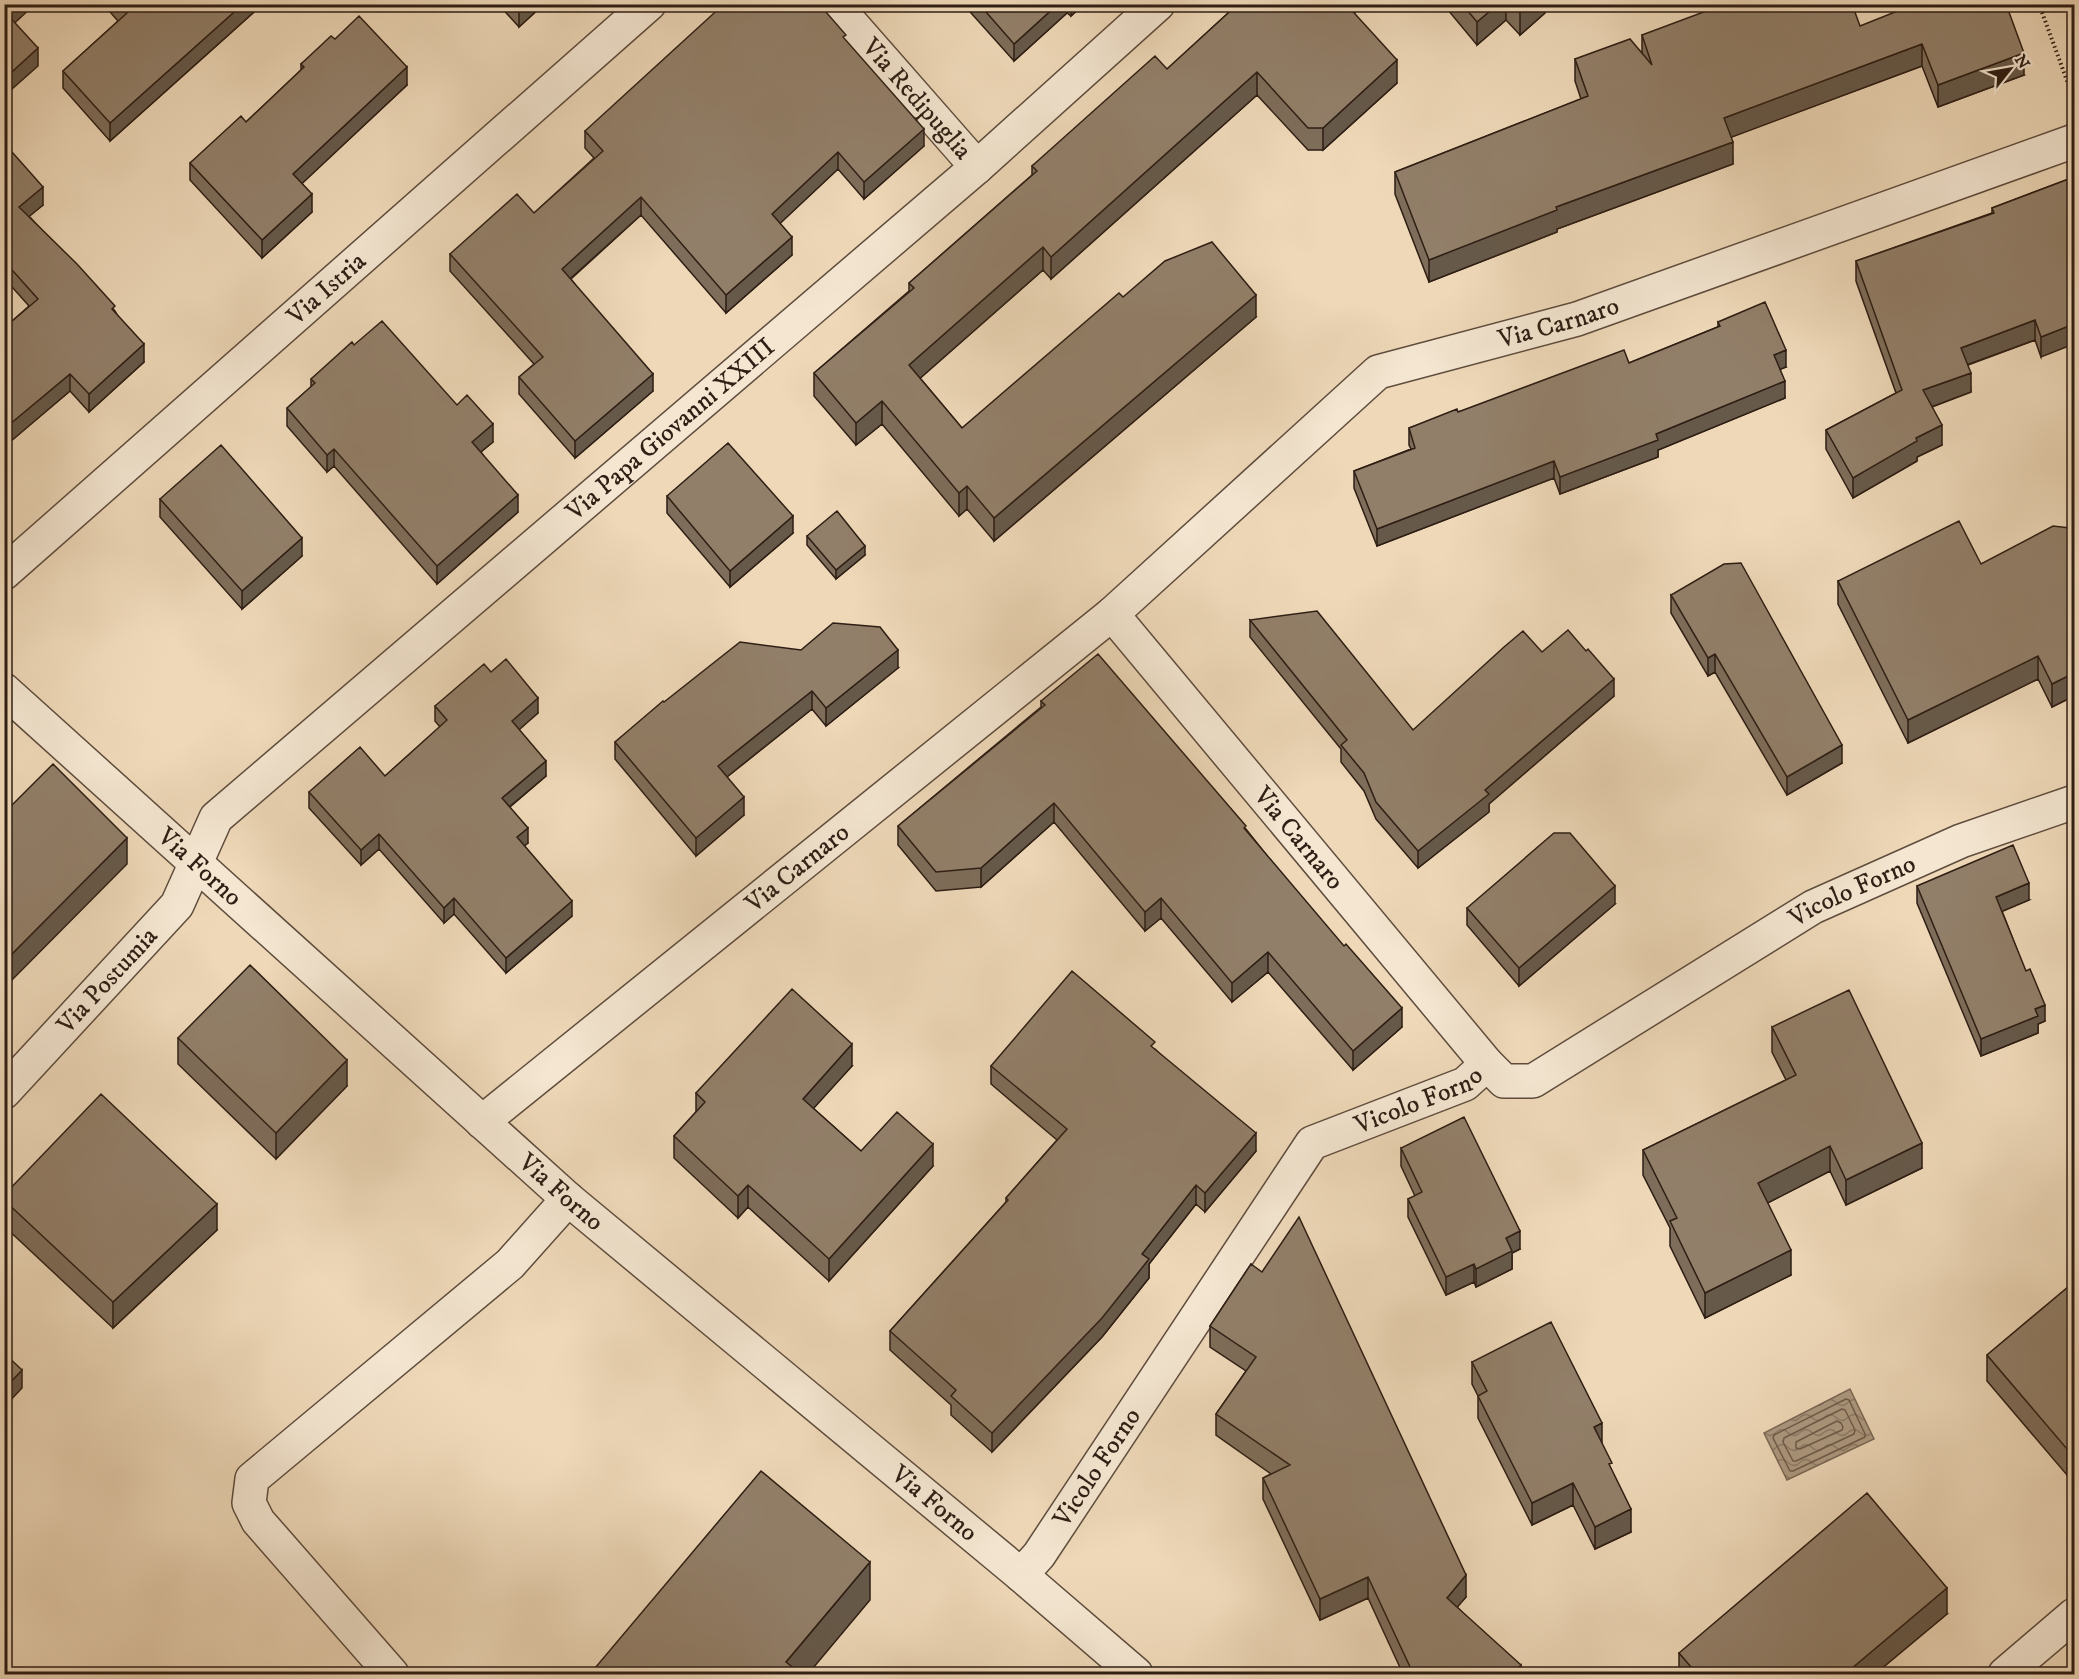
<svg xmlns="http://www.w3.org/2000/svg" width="2079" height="1679" font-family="'IM FELL DW Pica',serif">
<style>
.water{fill:url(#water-waves);stroke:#7a6855;stroke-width:1.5}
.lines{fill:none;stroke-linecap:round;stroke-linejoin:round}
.shore{stroke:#6e5c4a;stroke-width:1.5}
.minor-casing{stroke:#5e4c3d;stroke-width:36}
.path{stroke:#2e1e14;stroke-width:4;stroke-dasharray:1.5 3;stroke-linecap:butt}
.minor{stroke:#f4e6d1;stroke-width:33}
.wall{fill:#7e6d5a;stroke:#2e1e14;stroke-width:1.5}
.shaded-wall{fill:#66594a;stroke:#2e1e14;stroke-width:1.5}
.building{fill:#927f69;stroke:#2e1e14;stroke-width:1.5}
.labels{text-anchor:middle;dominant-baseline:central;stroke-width:4.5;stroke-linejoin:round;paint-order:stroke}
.street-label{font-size:26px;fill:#2e1e14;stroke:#f4e6d1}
</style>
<defs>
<pattern id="water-waves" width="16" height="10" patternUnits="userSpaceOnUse" patternTransform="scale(1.5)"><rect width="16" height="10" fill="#ad9980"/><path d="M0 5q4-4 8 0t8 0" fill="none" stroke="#8d7c68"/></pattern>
</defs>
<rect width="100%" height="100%" fill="#eed8b8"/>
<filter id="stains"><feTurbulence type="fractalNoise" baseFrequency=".00333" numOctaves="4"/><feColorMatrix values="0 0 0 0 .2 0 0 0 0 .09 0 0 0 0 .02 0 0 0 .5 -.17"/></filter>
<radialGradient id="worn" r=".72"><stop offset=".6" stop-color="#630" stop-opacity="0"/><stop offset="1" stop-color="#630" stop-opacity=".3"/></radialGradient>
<path class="water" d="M 1850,1389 L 1874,1439 L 1787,1480 L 1764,1433 Z"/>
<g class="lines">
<path class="shore" d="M 1846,1399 L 1849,1400 L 1865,1434 L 1865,1437 L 1793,1471 L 1790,1471 L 1773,1438 L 1774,1435 Z
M 1842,1409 L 1845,1410 L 1855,1430 L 1854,1434 L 1796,1461 L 1793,1461 L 1783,1442 L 1784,1438 Z
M 1837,1421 L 1841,1423 L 1843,1427 L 1842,1430 L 1800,1449 L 1796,1448 L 1796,1442 Z"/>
<defs>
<g id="minor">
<path id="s1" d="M 834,4 L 977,167"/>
<path id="s2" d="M 4,573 L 649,4"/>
<path id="s3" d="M 1112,614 L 1487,1064 L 1504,1081 L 1533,1081 L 1813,907 L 1961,841 L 2074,802"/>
<path id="s4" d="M 4,690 L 568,1199 L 1021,1575 L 1136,1674"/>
<path id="s5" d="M 4,1092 L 177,905 L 216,818 L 977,167 L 1158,4"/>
<path id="s6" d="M 482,1122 L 1112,614 L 1378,372 L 1577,319 L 2074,141"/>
<path id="s7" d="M 1021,1575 L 1039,1555 L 1312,1143 L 1465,1084 L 1487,1064"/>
<path d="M 392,1674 L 258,1521 L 249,1503 L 252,1479 L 510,1264 L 568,1199"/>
<path d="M 2005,1674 L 2074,1615"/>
</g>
</defs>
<use href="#minor" class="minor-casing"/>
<path class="path" d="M 2039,4 L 2074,100"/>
<use href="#minor" class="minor"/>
</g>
<path class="wall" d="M 103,4 L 263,4 L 110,141 L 63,88 L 63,71 L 118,21 Z
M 498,4 L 544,4 L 519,27 Z
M 963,4 L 1084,4 L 1071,16 L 1067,13 L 1014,61 Z
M 1238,4 L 1364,4 L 1354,13 L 1397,83 L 1323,150 L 1308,150 L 1257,95 L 1051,279 L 1043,270 L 920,378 L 962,428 L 1123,297 L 1256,317 L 994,541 L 967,509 L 959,516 L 882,424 L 856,445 L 814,396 L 814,373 L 909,291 L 909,283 L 1032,175 L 1032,166 L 1167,69 Z
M 1443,4 L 1545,4 L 1545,13 L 1520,35 L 1506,20 L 1477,45 Z
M 1860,26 L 2024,75 L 1938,107 L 1922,66 L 1731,137 L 1733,164 L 1557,229 L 1557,232 L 1429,282 L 1395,194 L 1395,172 L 1581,99 L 1575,81 L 1575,59 L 1642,53 L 1642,35 Z
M 335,39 L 407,85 L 302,183 L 312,212 L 262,258 L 190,180 L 190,163 L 246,122 L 301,70 L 301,64 Z
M 846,41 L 924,146 L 864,199 L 838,169 L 780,223 L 792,255 L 726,313 L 641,215 L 571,279 L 653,391 L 575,458 L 519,394 L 519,377 L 534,364 L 450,271 L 450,254 L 534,213 L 594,158 L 585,148 L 585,131 Z
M 4,143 L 43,205 L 29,216 L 115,311 L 144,362 L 89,412 L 70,391 L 4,447 L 4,328 L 29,306 L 4,278 Z
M 2074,177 L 2041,357 L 2035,340 L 1968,365 L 1971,392 L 1932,407 L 1942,445 L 1917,457 L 1917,461 L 1853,498 L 1826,449 L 1826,430 L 1896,393 L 1856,281 L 1856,261 L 1992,213 L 1992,208 Z
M 1718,322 L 1786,367 L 1780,369 L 1785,398 L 1658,450 L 1658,457 L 1560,494 L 1554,478 L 1377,546 L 1354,488 L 1354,471 L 1411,449 L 1409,445 L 1409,428 L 1458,412 L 1629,363 L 1718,327 Z
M 354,345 L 457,405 L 493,442 L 481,452 L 518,512 L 437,584 L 334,466 L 327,472 L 287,426 L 287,408 L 311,387 L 311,379 Z
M 667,496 L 793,533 L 730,587 L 667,513 Z
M 160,499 L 302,556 L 242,609 L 160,517 Z
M 807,536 L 865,555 L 836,579 L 807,545 Z
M 2074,536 L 2074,696 L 2052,707 L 2038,679 L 1908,743 L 1838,604 L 1838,581 L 1981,564 Z
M 1671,595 L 1842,763 L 1787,795 L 1715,672 L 1708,676 L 1671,613 Z
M 1250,620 L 1413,730 L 1542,652 L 1614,696 L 1489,804 L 1489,812 L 1418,868 L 1376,819 L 1364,791 L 1341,762 L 1341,749 L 1250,637 Z
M 898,668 L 826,726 L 812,709 L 727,777 L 744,815 L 696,856 L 615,759 L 615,742 L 664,702 Z
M 491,672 L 538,713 L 519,729 L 546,776 L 510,807 L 528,843 L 524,846 L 572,916 L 506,973 L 454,914 L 444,923 L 379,849 L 361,865 L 309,808 L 309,792 L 385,776 L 440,727 L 435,721 L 435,706 Z
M 1041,701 L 1246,829 L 1402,1027 L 1353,1070 L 1268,972 L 1232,1002 L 1161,918 L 1145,931 L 1054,822 L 981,887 L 936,891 L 898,845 L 898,826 L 1041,707 Z
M 1917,886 L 2029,900 L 2002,911 L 2045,1021 L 2038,1024 L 2038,1033 L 1981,1056 L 1917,903 Z
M 1615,904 L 1519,986 L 1467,925 L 1467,908 Z
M 1772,1027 L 1922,1168 L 1846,1205 L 1830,1171 L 1767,1203 L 1791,1275 L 1705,1318 L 1670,1246 L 1670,1228 L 1643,1175 L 1643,1150 L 1786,1080 L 1772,1052 Z
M 178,1038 L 347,1086 L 276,1159 L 178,1064 Z
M 1155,1049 L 1256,1151 L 1205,1212 L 1196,1204 L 1149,1264 L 1149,1278 L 1102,1337 L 992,1452 L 951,1415 L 951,1405 L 890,1350 L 890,1331 L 1006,1202 L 1006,1198 L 1057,1140 L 991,1084 L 991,1066 Z
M 852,1066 L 813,1108 L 861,1151 L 933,1166 L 829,1281 L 748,1207 L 738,1218 L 674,1158 L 674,1136 L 696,1112 L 696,1093 Z
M 1401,1148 L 1520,1249 L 1512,1253 L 1512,1269 L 1476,1287 L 1474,1282 L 1446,1295 L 1408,1217 L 1408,1199 L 1415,1196 L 1401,1166 Z
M 4,1195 L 217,1230 L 113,1328 L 4,1226 Z
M 1251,1264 L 1466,1597 L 1457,1607 L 1521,1674 L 1403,1674 L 1368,1598 L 1320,1620 L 1263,1499 L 1263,1478 L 1271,1474 L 1216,1435 L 1216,1414 L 1246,1371 L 1210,1347 L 1210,1326 Z
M 2074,1282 L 2074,1469 L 2067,1475 L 1987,1381 L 1987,1355 Z
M 1472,1362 L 1602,1444 L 1631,1532 L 1595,1549 L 1573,1505 L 1532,1525 L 1478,1418 L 1478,1396 L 1472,1384 Z
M 1947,1614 L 1875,1674 L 1679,1674 L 1679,1653 Z"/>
<path class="shaded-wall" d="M 16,4 L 35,4 L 6,31 L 6,13 Z
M 243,4 L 263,4 L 110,141 L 110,123 Z
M 525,4 L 544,4 L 519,27 L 519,9 Z
M 1058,4 L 1067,4 L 1067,13 L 1014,61 L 1014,44 Z
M 1071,4 L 1084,4 L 1071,16 Z
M 1343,4 L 1364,4 L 1343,23 Z
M 1498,4 L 1506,4 L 1506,20 L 1477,45 L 1477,22 Z
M 1528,4 L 1545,4 L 1545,13 L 1520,35 L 1520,12 Z
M 1922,44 L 1922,66 L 1724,140 L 1724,118 Z
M 38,48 L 38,66 L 4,96 L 4,79 Z
M 2024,53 L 2024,75 L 1938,107 L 1938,85 Z
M 1397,60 L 1397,83 L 1323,150 L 1323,128 Z
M 407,67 L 407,85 L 293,192 L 293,174 Z
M 1257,72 L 1257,95 L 1051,279 L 1051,257 Z
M 924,129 L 924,146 L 864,199 L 864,182 Z
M 1733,142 L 1733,164 L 1557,229 L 1557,232 L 1429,282 L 1429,260 L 1556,207 Z
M 838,152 L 838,169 L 772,231 L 772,214 Z
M 43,187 L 43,205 L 19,225 L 19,207 Z
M 312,194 L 312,212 L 262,258 L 262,240 Z
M 641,197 L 641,215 L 562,286 L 562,269 Z
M 792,237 L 792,255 L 726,313 L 726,295 Z
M 1043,247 L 1043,270 L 909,388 L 909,365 Z
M 1256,295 L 1256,317 L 994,541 L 994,518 Z
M 2035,320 L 2035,340 L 1961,367 L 1961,348 Z
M 2074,324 L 2074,344 L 2041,357 L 2041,337 Z
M 144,344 L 144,362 L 89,412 L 89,394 Z
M 1786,350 L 1786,367 L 1774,372 L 1774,355 Z
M 1971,373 L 1971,392 L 1923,410 L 1923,390 Z
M 70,374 L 70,391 L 4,447 L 4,429 Z
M 653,374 L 653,391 L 575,458 L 575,441 Z
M 1785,381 L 1785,398 L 1658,450 L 1658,457 L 1560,494 L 1560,477 L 1656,434 Z
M 882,401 L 882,424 L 856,445 L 856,423 Z
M 493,424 L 493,442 L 472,459 L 472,442 Z
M 1942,425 L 1942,445 L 1917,457 L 1917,461 L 1853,498 L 1853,478 L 1916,438 Z
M 334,449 L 334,466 L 327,472 L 327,455 Z
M 1554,461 L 1554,478 L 1377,546 L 1377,529 Z
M 967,486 L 967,509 L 959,516 L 959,493 Z
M 518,495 L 518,512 L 437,584 L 437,566 Z
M 793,516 L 793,533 L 730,587 L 730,571 Z
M 302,538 L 302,556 L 242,609 L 242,591 Z
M 865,546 L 865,555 L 836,579 L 836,570 Z
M 898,650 L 898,668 L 826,726 L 826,708 Z
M 1715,654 L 1715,672 L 1708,676 L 1708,658 Z
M 2038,656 L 2038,679 L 1908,743 L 1908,720 Z
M 2074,673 L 2074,696 L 2052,707 L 2052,684 Z
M 1614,679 L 1614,696 L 1489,804 L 1489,812 L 1418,868 L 1418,851 L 1485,790 Z
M 812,691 L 812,709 L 718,784 L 718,766 Z
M 538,698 L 538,713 L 512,736 L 512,721 Z
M 1842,745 L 1842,763 L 1787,795 L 1787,777 Z
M 546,761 L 546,776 L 502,813 L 502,798 Z
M 744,797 L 744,815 L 696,856 L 696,838 Z
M 1054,803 L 1054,822 L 981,887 L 981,868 Z
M 528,828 L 528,843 L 517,852 L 517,837 Z
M 379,834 L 379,849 L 361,865 L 361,850 Z
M 127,838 L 127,864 L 4,988 L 4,962 Z
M 2029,883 L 2029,900 L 1996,914 L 1996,897 Z
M 1615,886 L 1615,904 L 1519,986 L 1519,968 Z
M 454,898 L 454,914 L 444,923 L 444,908 Z
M 1161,898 L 1161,918 L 1145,931 L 1145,912 Z
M 572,901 L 572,916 L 506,973 L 506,958 Z
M 1268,952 L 1268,972 L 1232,1002 L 1232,983 Z
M 2045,1005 L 2045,1021 L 2038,1024 L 2038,1033 L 1981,1056 L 1981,1039 L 2035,1009 Z
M 1402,1008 L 1402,1027 L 1353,1070 L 1353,1051 Z
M 852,1044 L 852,1066 L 803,1120 L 803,1099 Z
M 347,1060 L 347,1086 L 276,1159 L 276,1133 Z
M 1256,1133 L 1256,1151 L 1205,1212 L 1205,1193 Z
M 1922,1143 L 1922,1168 L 1846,1205 L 1846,1180 Z
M 933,1144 L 933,1166 L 829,1281 L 829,1259 Z
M 1830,1146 L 1830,1171 L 1758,1208 L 1758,1183 Z
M 748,1185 L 748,1207 L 738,1218 L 738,1196 Z
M 1196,1185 L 1196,1204 L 1149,1264 L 1149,1278 L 1102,1337 L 992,1452 L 992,1433 L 1142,1254 Z
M 217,1204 L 217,1230 L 113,1328 L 113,1302 Z
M 1520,1231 L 1520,1249 L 1512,1253 L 1512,1269 L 1476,1287 L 1476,1269 L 1506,1238 Z
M 1791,1250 L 1791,1275 L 1705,1318 L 1705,1293 Z
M 1474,1264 L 1474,1282 L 1446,1295 L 1446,1277 Z
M 22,1370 L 22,1388 L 4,1407 L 4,1389 Z
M 1602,1423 L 1602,1445 L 1594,1427 Z
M 2074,1443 L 2074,1469 L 2067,1475 L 2067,1449 Z
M 1573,1483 L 1573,1505 L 1532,1525 L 1532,1503 Z
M 1631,1509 L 1631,1532 L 1595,1549 L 1595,1527 Z
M 870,1562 L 870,1600 L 808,1674 L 786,1674 L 786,1662 Z
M 1466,1575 L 1466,1597 L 1447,1619 L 1447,1598 Z
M 1368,1577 L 1368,1598 L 1320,1620 L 1320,1599 Z
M 1947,1588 L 1947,1614 L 1875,1674 L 1845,1674 Z
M 10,1634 L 10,1657 L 4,1662 L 4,1639 Z
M 1521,1665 L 1521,1674 L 1513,1674 Z"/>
<path class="building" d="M 4,4 L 16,4 L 6,13 L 38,48 L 4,79 Z
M 119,4 L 243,4 L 110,123 L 63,71 L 127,13 Z
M 515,4 L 525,4 L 519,9 Z
M 724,4 L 819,4 L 846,35 L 843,37 L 924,129 L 864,182 L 838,152 L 772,214 L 792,237 L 726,295 L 641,197 L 562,269 L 653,374 L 575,441 L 519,377 L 543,357 L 450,254 L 517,194 L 534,213 L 603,151 L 585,131 Z
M 979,4 L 1058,4 L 1014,44 Z
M 1238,4 L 1346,4 L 1397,60 L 1323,128 L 1308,128 L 1257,72 L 1051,257 L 1043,247 L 909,365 L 962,428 L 1119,293 L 1123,297 L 1165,261 L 1212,242 L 1256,295 L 994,518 L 967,486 L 959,493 L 882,401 L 856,423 L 814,373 L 914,288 L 909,283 L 1037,171 L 1032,166 L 1155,56 L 1167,69 Z
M 1462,4 L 1498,4 L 1477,22 Z
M 1513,4 L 1528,4 L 1520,12 Z
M 1725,4 L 1852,4 L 1860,26 L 1915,4 L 2006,4 L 2024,53 L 1938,85 L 1922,44 L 1724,118 L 1733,142 L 1556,207 L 1557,210 L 1429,260 L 1395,172 L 1588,96 L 1575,59 L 1630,39 L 1652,65 L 1642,35 Z
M 359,16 L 407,67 L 293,174 L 312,194 L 262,240 L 190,163 L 241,116 L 246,122 L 304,67 L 301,64 L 331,36 L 335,39 Z
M 4,143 L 43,187 L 19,207 L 77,264 L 115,306 L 112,309 L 144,344 L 89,394 L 70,374 L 4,429 L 4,328 L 38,299 L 4,261 Z
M 2074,177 L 2074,324 L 2041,337 L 2035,320 L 1961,348 L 1971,373 L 1923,390 L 1942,425 L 1916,438 L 1917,441 L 1853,478 L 1826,430 L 1902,390 L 1856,261 L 1994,213 L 1992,208 Z
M 1765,302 L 1786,350 L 1774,355 L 1785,381 L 1656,434 L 1658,440 L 1560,477 L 1554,461 L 1377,529 L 1354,471 L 1415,448 L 1409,428 L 1457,409 L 1458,412 L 1624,350 L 1629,363 L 1720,326 L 1718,322 Z
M 382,321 L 457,405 L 467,395 L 493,424 L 472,442 L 518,495 L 437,566 L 334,449 L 327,455 L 287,408 L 315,383 L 311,379 L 352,342 L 354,345 Z
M 728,443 L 793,516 L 730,571 L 667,496 Z
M 221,445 L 302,538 L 242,591 L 160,499 Z
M 837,511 L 865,546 L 836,570 L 807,536 Z
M 1959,521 L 1981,564 L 2053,526 L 2070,528 L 2074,536 L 2074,673 L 2052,684 L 2038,656 L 1908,720 L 1838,581 Z
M 1741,563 L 1842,745 L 1787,777 L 1715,654 L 1708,658 L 1671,595 L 1724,564 Z
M 1317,611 L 1413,730 L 1504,647 L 1523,631 L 1542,652 L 1568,630 L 1586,651 L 1588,649 L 1614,679 L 1485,790 L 1489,794 L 1418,851 L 1376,802 L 1364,773 L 1341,745 L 1347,740 L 1250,620 Z
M 833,623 L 880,627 L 898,650 L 826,708 L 812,691 L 718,766 L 744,797 L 696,838 L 615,742 L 663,701 L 664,702 L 740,642 L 801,650 Z
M 1098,654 L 1246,826 L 1244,828 L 1344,946 L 1346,944 L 1402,1008 L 1353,1051 L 1268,952 L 1232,983 L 1161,898 L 1145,912 L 1054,803 L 981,868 L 936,872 L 898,826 L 1045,705 L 1041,701 Z
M 506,659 L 538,698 L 512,721 L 546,761 L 502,798 L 528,828 L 517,837 L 572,901 L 506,958 L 454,898 L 444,908 L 379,834 L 361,850 L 309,792 L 360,747 L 385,776 L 447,720 L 435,706 L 484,664 L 491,672 Z
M 53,764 L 127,838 L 4,962 L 4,813 Z
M 1554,833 L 1570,833 L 1615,886 L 1519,968 L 1467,908 Z
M 2013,845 L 2029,883 L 1996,897 L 2026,971 L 2030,969 L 2045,1005 L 2035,1009 L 2038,1016 L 1981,1039 L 1917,886 Z
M 250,965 L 347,1060 L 276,1133 L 178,1038 Z
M 1072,971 L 1155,1042 L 1151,1046 L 1256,1133 L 1205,1193 L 1196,1185 L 1142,1254 L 1149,1259 L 1102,1318 L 992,1433 L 951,1396 L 956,1390 L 890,1331 L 1008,1200 L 1006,1198 L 1067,1129 L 991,1066 Z
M 792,989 L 852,1044 L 803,1099 L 861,1151 L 897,1112 L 933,1144 L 829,1259 L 748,1185 L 738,1196 L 674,1136 L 705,1102 L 696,1093 Z
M 1849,990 L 1922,1143 L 1846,1180 L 1830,1146 L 1758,1183 L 1791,1250 L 1705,1293 L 1670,1221 L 1677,1218 L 1643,1150 L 1796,1075 L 1772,1027 Z
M 101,1094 L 217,1204 L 113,1302 L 4,1200 L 4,1195 Z
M 1464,1117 L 1520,1231 L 1506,1238 L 1512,1251 L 1476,1269 L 1474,1264 L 1446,1277 L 1408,1199 L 1422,1192 L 1401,1148 Z
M 1299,1217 L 1466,1575 L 1447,1598 L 1521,1665 L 1513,1674 L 1407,1674 L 1411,1669 L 1368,1577 L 1320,1599 L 1263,1478 L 1290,1465 L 1216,1414 L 1256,1357 L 1210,1326 L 1251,1264 L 1262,1272 Z
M 2074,1282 L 2074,1443 L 2067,1449 L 1987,1355 Z
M 1551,1322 L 1602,1423 L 1594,1427 L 1612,1463 L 1609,1464 L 1631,1509 L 1595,1527 L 1573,1483 L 1532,1503 L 1478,1396 L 1487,1391 L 1472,1362 Z
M 4,1353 L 22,1370 L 4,1389 Z
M 761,1471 L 870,1562 L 786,1662 L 801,1674 L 590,1674 Z
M 1867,1493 L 1947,1588 L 1845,1674 L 1697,1674 L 1679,1653 Z
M 4,1628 L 10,1634 L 4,1639 Z"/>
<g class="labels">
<g class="street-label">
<text stroke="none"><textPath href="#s1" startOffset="126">Via Redipuglia</textPath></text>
<text stroke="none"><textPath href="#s2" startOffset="430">Via Istria</textPath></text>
<text stroke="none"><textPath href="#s6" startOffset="1356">Via Carnaro</textPath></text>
<text stroke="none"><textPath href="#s5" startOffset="948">Via Papa Giovanni XXIII</textPath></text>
<text stroke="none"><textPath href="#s3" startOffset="292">Via Carnaro</textPath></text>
<text stroke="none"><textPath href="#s4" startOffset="264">Via Forno</textPath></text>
<text stroke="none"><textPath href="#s6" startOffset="405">Via Carnaro</textPath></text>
<text stroke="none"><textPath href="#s3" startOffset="1011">Vicolo Forno</textPath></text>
<text stroke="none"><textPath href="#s5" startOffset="152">Via Postumia</textPath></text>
<text stroke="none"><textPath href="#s7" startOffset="636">Vicolo Forno</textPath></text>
<text stroke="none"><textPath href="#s4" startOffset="750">Via Forno</textPath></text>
<text stroke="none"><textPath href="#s7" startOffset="132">Vicolo Forno</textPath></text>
<text stroke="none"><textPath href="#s4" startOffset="1236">Via Forno</textPath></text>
</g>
</g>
<rect width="2079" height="1679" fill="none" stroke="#eed8b8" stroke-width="24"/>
<rect x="6" y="6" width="2067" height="1667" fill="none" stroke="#2e1e14" stroke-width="3"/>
<rect x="12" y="12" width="2055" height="1655" fill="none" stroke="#2e1e14" stroke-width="1.5"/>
<g transform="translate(2010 69) rotate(59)" stroke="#f4e6d1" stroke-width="4.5" paint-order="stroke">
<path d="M0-4.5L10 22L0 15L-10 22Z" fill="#2e1e14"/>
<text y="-9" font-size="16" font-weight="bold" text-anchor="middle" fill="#2e1e14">N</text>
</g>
<rect width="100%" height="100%" filter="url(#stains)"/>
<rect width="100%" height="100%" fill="url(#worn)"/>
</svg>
